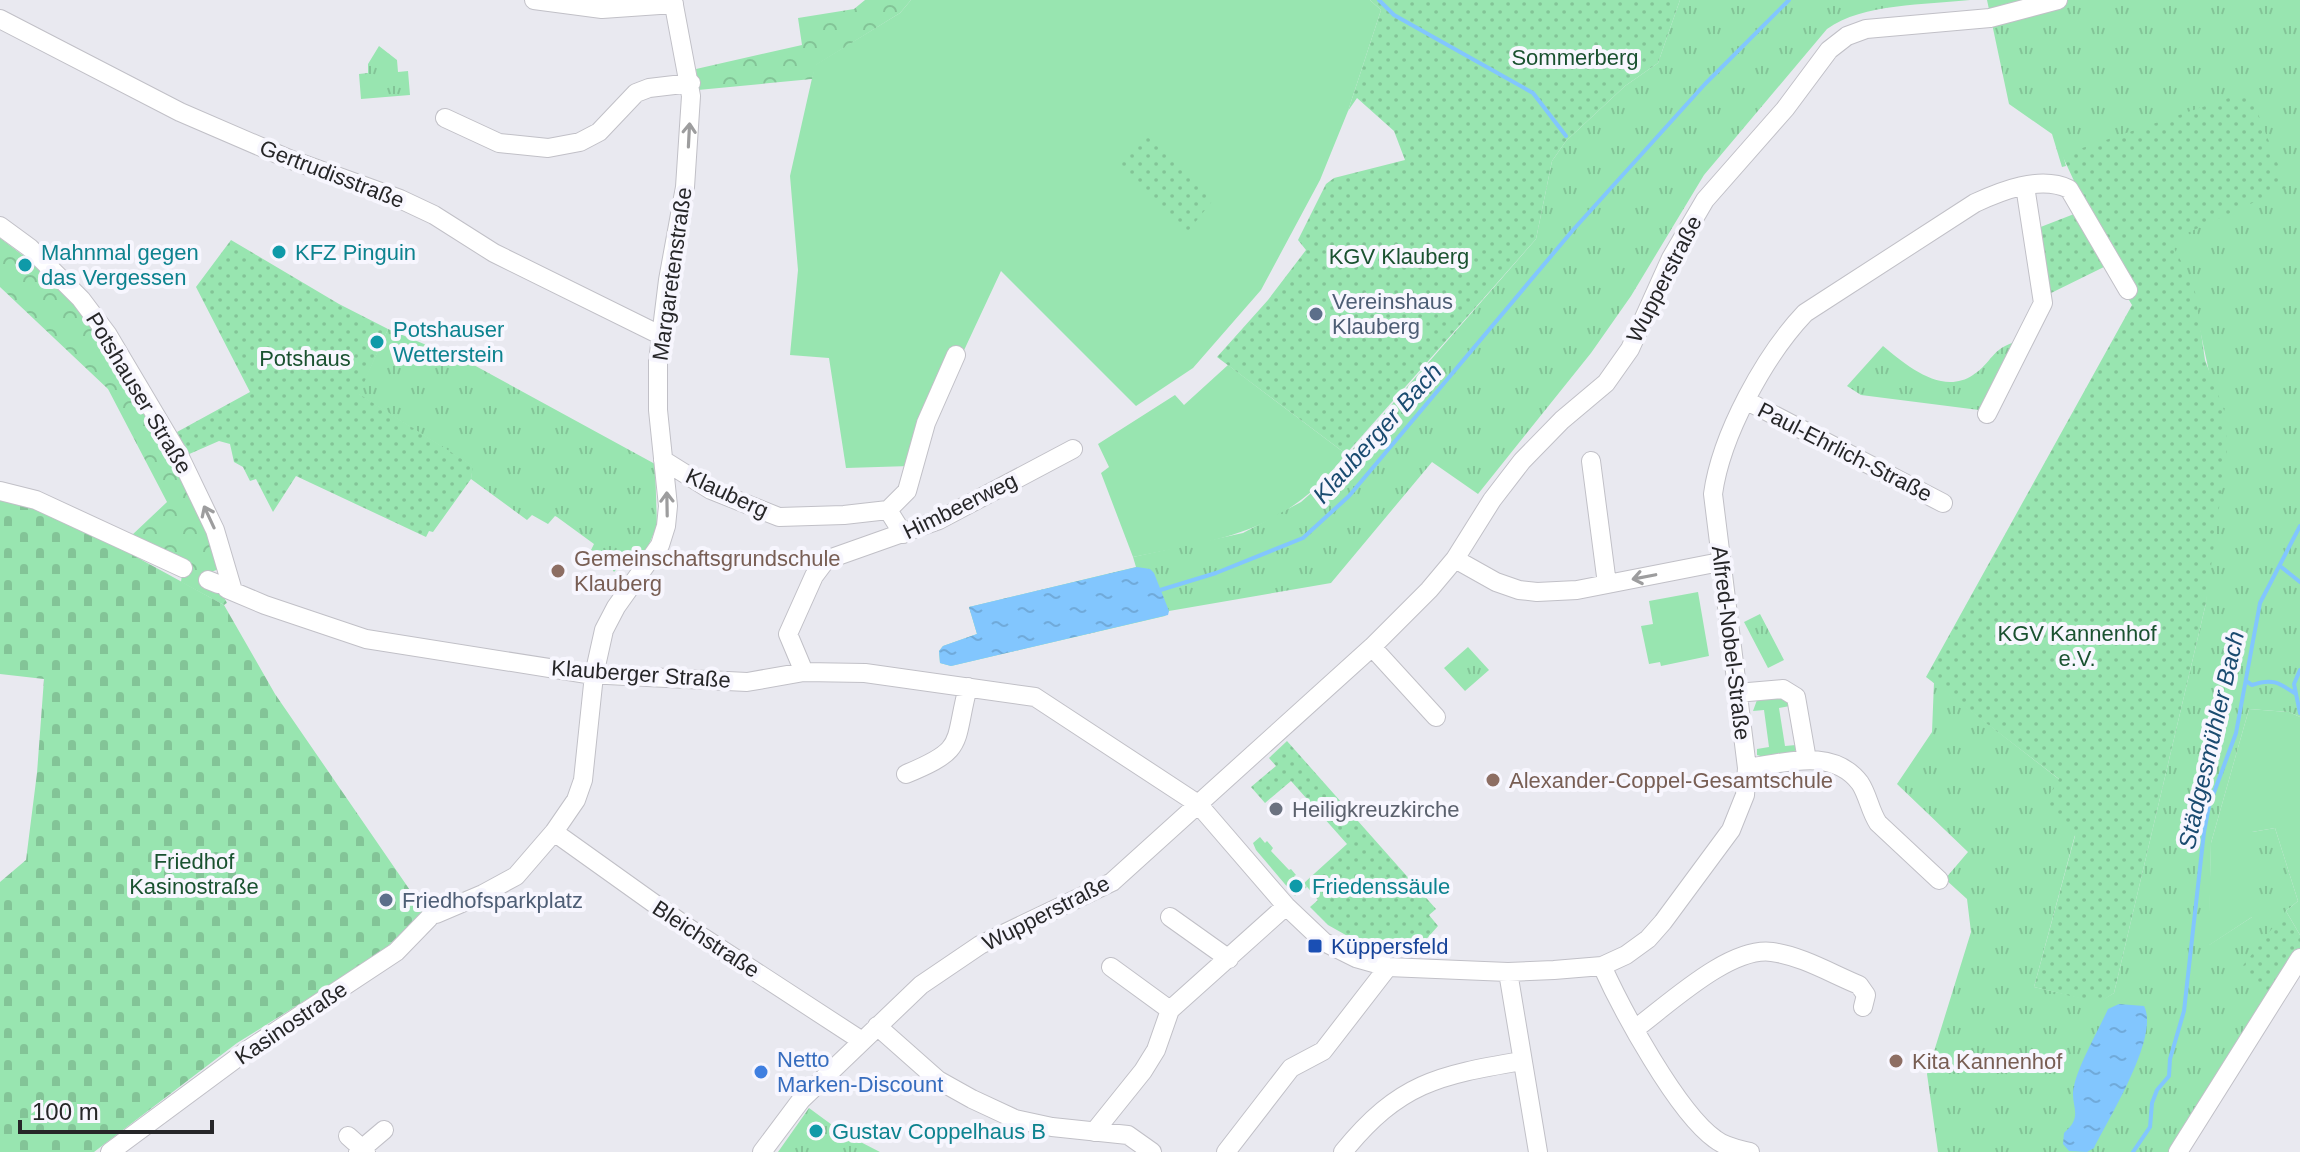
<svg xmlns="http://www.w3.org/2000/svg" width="2300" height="1152" font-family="Helvetica,sans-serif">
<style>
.grass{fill:#98e5b0}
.forest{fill:url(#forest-crowns)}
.cemetery{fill:url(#cemetery-stones)}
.park{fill:url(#park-tufts)}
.garden{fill:url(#garden-dots)}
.water{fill:url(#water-ripples)}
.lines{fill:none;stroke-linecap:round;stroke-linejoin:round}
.stream{stroke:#82c6fe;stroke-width:4}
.minor-casing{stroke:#c1c0c7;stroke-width:20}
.minor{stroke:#fff;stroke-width:18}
.oneway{stroke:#9d9d9e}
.culture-dot{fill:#0f9aa8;stroke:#f7f6fe;stroke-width:3}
.service-dot{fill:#5c6f8a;stroke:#f7f6fe;stroke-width:3}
.education-dot{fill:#8d6e63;stroke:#f7f6fe;stroke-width:3}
.worship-dot{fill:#6b7280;stroke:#f7f6fe;stroke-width:3}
.transit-dot{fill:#1a4fb4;stroke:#f7f6fe;stroke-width:3}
.shop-dot{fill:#3f7fe0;stroke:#f7f6fe;stroke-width:3}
.labels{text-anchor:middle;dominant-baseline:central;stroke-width:8;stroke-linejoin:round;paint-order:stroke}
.park-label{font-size:22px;fill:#1a5230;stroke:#f7f6fe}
.street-label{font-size:22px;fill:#262628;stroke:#f7f6fe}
.culture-label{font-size:22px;fill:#0d838f;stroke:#f7f6fe;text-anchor:start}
.service-label{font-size:22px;fill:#4e5e75;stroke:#f7f6fe;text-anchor:start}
.education-label{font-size:22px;fill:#785e54;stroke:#f7f6fe;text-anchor:start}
.worship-label{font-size:22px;fill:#5b616d;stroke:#f7f6fe;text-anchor:start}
.transit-label{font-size:22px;fill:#164399;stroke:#f7f6fe;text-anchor:start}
.shop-label{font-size:22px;fill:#366cbe;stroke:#f7f6fe;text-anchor:start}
.water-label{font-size:24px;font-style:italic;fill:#1a4b70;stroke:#f7f6fe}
</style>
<defs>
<pattern id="forest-crowns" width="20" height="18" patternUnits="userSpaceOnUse" patternTransform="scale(2)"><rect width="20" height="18" fill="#98e5b0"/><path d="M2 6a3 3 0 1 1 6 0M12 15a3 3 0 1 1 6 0" fill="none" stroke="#83c497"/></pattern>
<pattern id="cemetery-stones" width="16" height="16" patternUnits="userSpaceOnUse" patternTransform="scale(2)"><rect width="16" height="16" fill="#98e5b0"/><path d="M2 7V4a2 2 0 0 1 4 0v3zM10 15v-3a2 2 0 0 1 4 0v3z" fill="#83c497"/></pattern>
<pattern id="park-tufts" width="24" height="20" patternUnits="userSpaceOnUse" patternTransform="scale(2)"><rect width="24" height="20" fill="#98e5b0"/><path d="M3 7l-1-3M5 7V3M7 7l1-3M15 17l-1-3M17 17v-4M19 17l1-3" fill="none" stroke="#83c497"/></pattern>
<pattern id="garden-dots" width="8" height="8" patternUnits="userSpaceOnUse" patternTransform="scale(2)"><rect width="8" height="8" fill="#98e5b0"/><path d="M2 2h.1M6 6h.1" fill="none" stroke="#83c497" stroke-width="1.8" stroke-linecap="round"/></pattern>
<pattern id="water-ripples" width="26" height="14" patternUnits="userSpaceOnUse" patternTransform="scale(2)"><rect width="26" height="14" fill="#82c6fe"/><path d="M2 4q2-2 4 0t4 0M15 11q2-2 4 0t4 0" fill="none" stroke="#70aada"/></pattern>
</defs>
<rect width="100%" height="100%" fill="#e9e9f0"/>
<path class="grass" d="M 911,0 L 1370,0 L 1381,10 L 1348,111 L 1320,180 L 1261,290 L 1193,368 L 1136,406 L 1001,271 L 910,466 L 846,468 L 829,358 L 790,355 L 798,270 L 790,176 L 815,65 L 900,13 Z
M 1228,365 L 1346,454 C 1285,533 1224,539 1133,557 L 1101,473 L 1109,467 L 1098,444 L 1175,395 L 1184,405 Z
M 1698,592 L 1709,656 L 1661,666 L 1660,662 L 1649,664 L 1641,626 L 1653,624 L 1649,601 Z
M 1783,697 L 1790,706 L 1779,708 L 1785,746 L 1796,745 L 1796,750 C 1782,759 1773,760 1757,755 L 1757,749 L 1769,747 L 1764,710 L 1753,711 L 1757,700 Z
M 2249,709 L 2289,712 L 2300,717 L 2300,935 L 2286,911 L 2298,901 L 2275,828 L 2252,832 L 2252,917 L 2208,946 L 2211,843 Z
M 1260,837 L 1265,843 L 1267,841 L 1273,848 L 1271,851 L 1289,870 L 1291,869 L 1296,875 L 1294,876 L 1297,880 L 1299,878 L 1307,887 L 1295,896 L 1256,850 L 1253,843 Z"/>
<path class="forest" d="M 865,0 L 911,0 L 900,13 L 816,65 L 812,79 L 698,90 L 696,69 L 802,45 L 798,18 L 854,9 Z
M 0,238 C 38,266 74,296 102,334 C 128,370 147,413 168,452 C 189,493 207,525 219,569 L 211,572 L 227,603 L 224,605 L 181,582 L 182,574 L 131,536 L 167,502 L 108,389 L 0,287 Z"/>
<path class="cemetery" d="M 0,496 L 12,498 L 120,548 L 224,605 L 275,694 L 425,912 L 378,955 L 237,1043 L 94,1152 L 0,1152 L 0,882 L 26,860 L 37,773 L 44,679 L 0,674 Z"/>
<path class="park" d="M 1680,0 L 1970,0 C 1926,5 1863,3 1827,29 L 1704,175 L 1631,296 L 1591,353 L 1478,494 L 1432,462 L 1331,583 L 1169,611 L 1165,616 L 951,666 L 940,663 L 939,651 L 943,646 L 977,634 L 969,607 L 1136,567 L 1133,557 L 1243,533 L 1301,502 L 1326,480 L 1536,239 L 1552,161 L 1566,141 L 1625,86 L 1658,63 Z
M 1987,0 L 2300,0 L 2300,717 L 2289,712 L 2249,709 L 2211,843 L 2209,945 L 2252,917 L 2252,832 L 2275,828 L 2298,901 L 2286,911 L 2267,998 L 2172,1152 L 1938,1152 L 1927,1074 L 1971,932 L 1967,899 L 1945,879 L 1968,852 L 1897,784 L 1932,732 L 1934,682 L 2060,780 L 2075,835 L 2034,987 L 2099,1002 L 2114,993 L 2206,603 L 2211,381 L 2200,330 L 2151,249 L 2287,186 L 2063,155 L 2066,166 L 2062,167 L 2052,134 L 2009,104 Z
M 379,46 L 397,60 L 398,72 L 408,71 L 410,95 L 361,99 L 359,74 L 368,73 L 368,64 Z
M 388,329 L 472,364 L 655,464 L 657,526 L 643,558 L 634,553 L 630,560 L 625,559 L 614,572 L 603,554 L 591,550 L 594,544 L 557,517 L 555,516 L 548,524 L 532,515 L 527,520 L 471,479 L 472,466 L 358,394 Z
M 2018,341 L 1979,410 L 1861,395 L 1847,386 L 1883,346 C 1906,365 1942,396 1973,375 C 1993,362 1990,349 2018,341 Z
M 1760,614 L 1784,660 L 1768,668 L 1744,622 Z
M 1468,647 L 1489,670 L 1465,691 L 1444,668 Z
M 809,1108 L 843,1133 L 880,1152 L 778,1152 Z"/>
<path class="garden" d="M 1370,0 L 1680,0 L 1658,63 L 1625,86 L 1566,141 L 1552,161 L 1536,239 L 1346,454 L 1217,357 L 1268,300 L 1306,250 L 1298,240 L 1326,184 L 1334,178 L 1405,160 L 1394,131 L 1357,98 L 1348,111 L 1381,10 Z
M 2249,91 L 2287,187 L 2170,241 L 2194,285 L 2205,360 L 2225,413 L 2227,450 L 2206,603 L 2114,993 L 2099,1003 L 2034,987 L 2075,836 L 2042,806 L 2059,779 L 1926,677 L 2132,305 L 2108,265 L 2047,295 L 2038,228 L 2087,209 L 2062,155 Z
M 1147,136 L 1213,200 L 1185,235 L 1117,167 Z
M 231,240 L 339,304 L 388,329 L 359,394 L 473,466 L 471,479 L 433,532 L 429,531 L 426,537 L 296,476 L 273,512 L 256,479 L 250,481 L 243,467 L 234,462 L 230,444 L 219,441 L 187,455 L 177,432 L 250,392 L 196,287 Z
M 1287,741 L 1436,909 L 1429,915 L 1438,926 L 1414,953 L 1360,943 L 1328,925 L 1310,907 L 1318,900 L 1304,883 L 1347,844 L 1291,781 L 1265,803 L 1251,787 L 1276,766 L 1269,758 Z
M 2286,911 L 2300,935 L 2300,953 L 2267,998 L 2241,968 Z"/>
<path class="water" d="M 1137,567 L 1150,569 L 1154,573 L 1169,611 L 1168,615 L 951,666 L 940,663 L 939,651 L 943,646 L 977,634 L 969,607 Z
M 2119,1004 L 2144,1006 C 2160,1036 2109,1118 2094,1148 L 2087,1152 L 2069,1151 L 2063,1144 L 2064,1133 C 2085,1115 2069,1106 2074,1086 C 2079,1064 2098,1031 2108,1009 Z"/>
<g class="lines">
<path class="stream" d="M 1379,0 L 1394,15 L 1533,93 L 1566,136
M 2280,566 L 2300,582
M 1157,591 L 1216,573 L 1303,538 L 1349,496 L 1573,230 L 1705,84 L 1789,0
M 2300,670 L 2294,684 L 2300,713
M 2246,681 L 2252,685 C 2272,678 2278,682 2296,694
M 2133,1152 L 2150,1127 L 2152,1103 L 2157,1090 L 2169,1076 L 2170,1059 L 2184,1011 L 2204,832 L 2209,806 L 2236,733 L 2260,603 L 2300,526"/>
<defs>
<path id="minor" d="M 534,0 L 602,9 L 674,4
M 0,19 L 180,112 L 289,159 L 400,199 L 434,215 L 494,253 L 660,335
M 445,118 L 499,143 L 548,148 L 580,142 L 599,132 L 636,93 L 649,88 L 691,83
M 0,226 L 30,248 L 81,299 L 108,335 L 178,453 L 215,530 L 233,591
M 1747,401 L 1943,503
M 1987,414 L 2043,303 L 2025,186
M 663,460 L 711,490 L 779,517 L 844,515 L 888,510
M 1591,461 L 1607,584
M 0,491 L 36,500 L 183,568
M 903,534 L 888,510 L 907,491 L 926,423 L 956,355
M 1455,559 L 1496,582 L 1519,590 L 1537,592 L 1577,590 L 1720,562
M 208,580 L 218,584
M 227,589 L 265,605 L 366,639 L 587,674 L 747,682 L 804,672 L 865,673 L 1035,697 L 1198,804 L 1286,906 L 1324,942 L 1356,958 L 1388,967 L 1508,972 L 1554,970 L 1602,966 L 1626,955 L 1648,939 L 1663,922 L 1731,830 L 1745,795 L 1747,768 L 1713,494 C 1721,435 1765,355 1805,313 L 1975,203 C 2001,191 2040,175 2069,189 L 2128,290
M 1372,647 L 1436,717
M 804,672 L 788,634 L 814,576 L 826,560 L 939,520 L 1073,449
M 1737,693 L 1783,689 L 1796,697 L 1807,760
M 1747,768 C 1785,763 1833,747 1860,783 C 1868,795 1870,811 1878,823 L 1939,880
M 906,774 C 967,749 953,744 968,687
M 554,832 L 687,927 L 862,1041
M 436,914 L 483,894 L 516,876 L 554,832 L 576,800 L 583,780 L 594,675 L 604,630 L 616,607 L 660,545 L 666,526 L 668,506 L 658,410 L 658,361 L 668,280 L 685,187 L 691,96 L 673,0
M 1170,917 L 1229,959
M 1602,966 C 1622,1010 1677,1112 1715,1139 C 1725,1147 1738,1149 1750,1152
M 1111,967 L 1170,1010
M 1508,972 L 1538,1152
M 877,1026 L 938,1080 L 972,1099 L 1015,1119 L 1052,1127 L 1128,1135 L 1152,1152
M 1635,1029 C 1669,1004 1730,946 1772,952 C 1802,956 1832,974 1859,985 L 1866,995 L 1863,1007
M 1094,1132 L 1143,1071 L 1156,1050 L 1170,1010 L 1286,906
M 348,1136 L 366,1152
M 110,1152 L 249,1049 L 396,952 L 429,918
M 358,1152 L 384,1130
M 762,1152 L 801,1100 L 921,985 L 980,945 L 1112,882 L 1372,647 L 1429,590 L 1455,559 L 1492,500 L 1522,461 L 1562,420 L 1606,383 L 1630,349 L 1671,258 L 1705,200 L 1785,109 L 1829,50 L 1847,36 L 1866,29 L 1990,18 L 2058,0
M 1226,1152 L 1291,1068 L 1323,1051 L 1388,967
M 1343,1152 C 1399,1083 1438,1075 1522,1061
M 2178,1152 L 2300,958"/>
</defs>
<use href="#minor" class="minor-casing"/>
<use href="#minor" class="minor"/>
</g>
<defs><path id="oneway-shaft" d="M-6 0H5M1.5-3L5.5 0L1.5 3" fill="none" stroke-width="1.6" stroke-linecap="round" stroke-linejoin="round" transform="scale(2)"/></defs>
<g class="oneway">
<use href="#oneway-shaft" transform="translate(689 135) rotate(-87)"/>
<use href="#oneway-shaft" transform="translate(667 504) rotate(-91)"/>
<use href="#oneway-shaft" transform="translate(209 517) rotate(-115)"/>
<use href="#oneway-shaft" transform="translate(1644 577) rotate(169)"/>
</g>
<g class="culture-dot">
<circle cx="279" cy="252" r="8"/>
<circle cx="25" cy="265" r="8"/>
<circle cx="377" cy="342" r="8"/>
<circle cx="1296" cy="886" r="8"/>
<circle cx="816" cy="1131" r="8"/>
</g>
<g class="service-dot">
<circle cx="1316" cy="314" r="8"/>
<circle cx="386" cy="900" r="8"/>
</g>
<g class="education-dot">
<circle cx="558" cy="571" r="8"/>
<circle cx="1493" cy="780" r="8"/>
<circle cx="1896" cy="1061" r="8"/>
</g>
<circle class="worship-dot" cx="1276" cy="809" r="8"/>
<rect class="transit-dot" x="1307" y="938" width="16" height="16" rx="4"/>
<circle class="shop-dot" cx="761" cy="1072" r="8"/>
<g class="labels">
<g class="park-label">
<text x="1575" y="57">Sommerberg</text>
<text x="1399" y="256">KGV Klauberg</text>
<text x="305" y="358">Potshaus</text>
<text x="2077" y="633">KGV Kannenhof<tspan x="2077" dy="25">e.V.</tspan></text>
<text x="194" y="861">Friedhof<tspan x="194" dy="25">Kasinostraße</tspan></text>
</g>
<g class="street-label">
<text transform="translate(332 174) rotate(21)">Gertrudisstraße</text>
<text transform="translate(672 274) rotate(-82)">Margaretenstraße</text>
<text transform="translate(1664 279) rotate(-63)">Wupperstraße</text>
<text transform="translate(139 393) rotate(59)">Potshauser Straße</text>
<text transform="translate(1845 452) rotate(27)">Paul-Ehrlich-Straße</text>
<text transform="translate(727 493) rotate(25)">Klauberg</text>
<text transform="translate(960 506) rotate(-26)">Himbeerweg</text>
<text transform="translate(1731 643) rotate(83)">Alfred-Nobel-Straße</text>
<text transform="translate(641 674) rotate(4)">Klauberger Straße</text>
<text transform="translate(1046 913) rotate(-27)">Wupperstraße</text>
<text transform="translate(706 939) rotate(33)">Bleichstraße</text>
<text transform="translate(291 1023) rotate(-34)">Kasinostraße</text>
</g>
<g class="culture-label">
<text x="41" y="252">Mahnmal gegen<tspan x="41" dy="25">das Vergessen</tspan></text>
<text x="295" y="252">KFZ Pinguin</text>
<text x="393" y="329">Potshauser<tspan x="393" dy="25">Wetterstein</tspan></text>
<text x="1312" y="886">Friedenssäule</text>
<text x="832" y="1131">Gustav Coppelhaus B</text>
</g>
<g class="service-label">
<text x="1332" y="301">Vereinshaus<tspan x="1332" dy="25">Klauberg</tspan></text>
<text x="402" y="900">Friedhofsparkplatz</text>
</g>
<g class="education-label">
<text x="574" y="558">Gemeinschaftsgrundschule<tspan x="574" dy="25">Klauberg</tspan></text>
<text x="1509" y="780">Alexander-Coppel-Gesamtschule</text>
<text x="1912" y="1061">Kita Kannenhof</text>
</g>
<g class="worship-label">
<text x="1292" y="809">Heiligkreuzkirche</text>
</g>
<g class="transit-label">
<text x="1331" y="946">Küppersfeld</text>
</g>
<g class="shop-label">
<text x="777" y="1059">Netto<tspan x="777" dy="25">Marken-Discount</tspan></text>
</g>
<g class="water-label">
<text transform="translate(1377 433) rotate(-48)">Klauberger Bach</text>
<text transform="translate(2211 740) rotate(-77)">Städgesmühler Bach</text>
</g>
</g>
<path d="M20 1120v12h192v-12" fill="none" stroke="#262628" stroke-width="4"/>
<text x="32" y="1120" font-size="24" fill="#262628" stroke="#f7f6fe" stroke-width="6" paint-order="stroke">100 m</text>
</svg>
